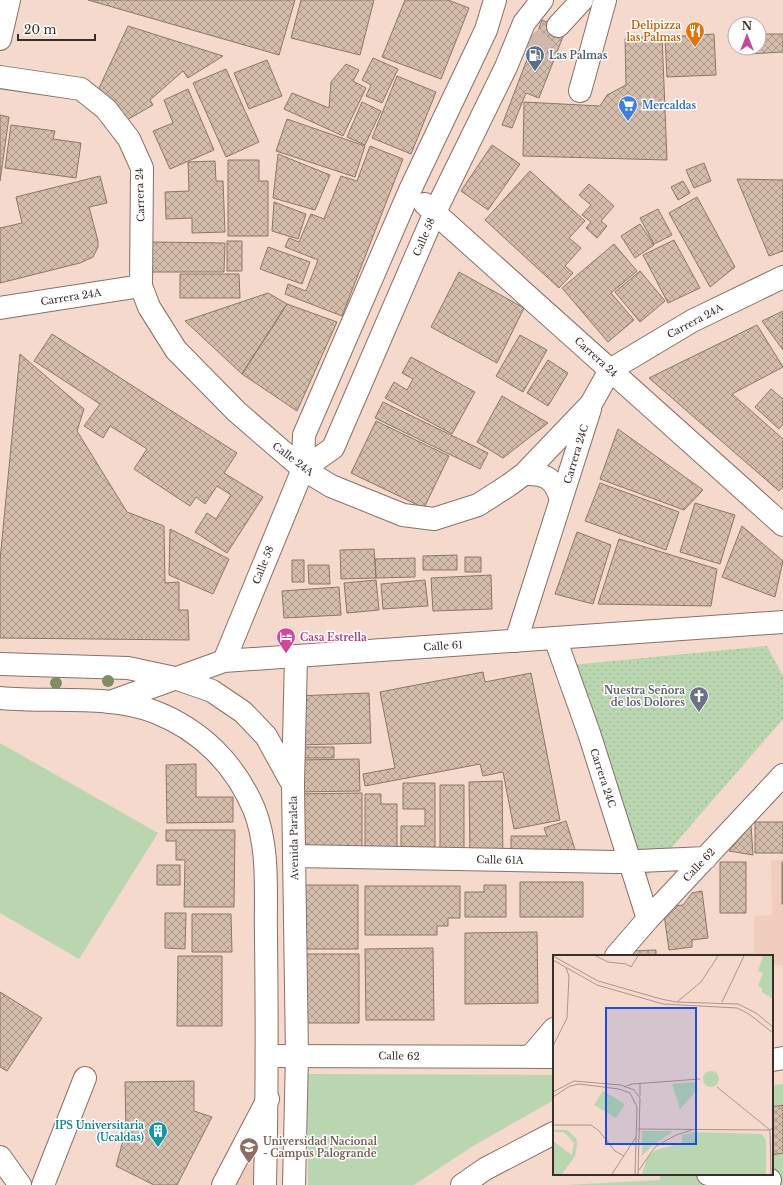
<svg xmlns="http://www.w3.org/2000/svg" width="783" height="1185" font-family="'Libre Baskerville',serif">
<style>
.built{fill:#f1cdbd}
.park{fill:#b9d6b0}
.garden{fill:url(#garden-dots)}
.building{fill:url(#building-cross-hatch);stroke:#8c7766}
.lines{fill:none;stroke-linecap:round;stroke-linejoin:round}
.minor-tunnel{stroke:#d0b7ac;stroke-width:22;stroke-dasharray:22 11;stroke-linecap:butt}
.minor-casing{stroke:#897065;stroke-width:24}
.major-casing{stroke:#897065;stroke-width:24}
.minor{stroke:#fff;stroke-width:22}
.major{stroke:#fff;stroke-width:22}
.tree{fill:#808c61}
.labels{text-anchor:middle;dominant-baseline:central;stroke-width:3;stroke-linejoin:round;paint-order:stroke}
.food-label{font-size:10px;font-weight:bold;fill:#c56008;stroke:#fff;text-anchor:end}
.service-label{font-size:10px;font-weight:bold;fill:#4e5e75;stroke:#fff;text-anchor:start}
.shop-label{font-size:10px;font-weight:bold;fill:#366cbe;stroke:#fff;text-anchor:start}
.street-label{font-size:10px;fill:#392e29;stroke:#fff}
.hotel-label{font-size:10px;font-weight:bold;fill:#b23c85;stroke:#fff;text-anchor:start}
.worship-label{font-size:10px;font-weight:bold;fill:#5b616d;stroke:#fff;text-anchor:end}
.culture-label{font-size:10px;font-weight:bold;fill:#0d838f;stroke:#fff;text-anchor:end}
.education-label{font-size:10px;font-weight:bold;fill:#785e54;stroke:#fff;text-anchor:start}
.inset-road{fill:none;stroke:#aa958b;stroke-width:1}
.view{fill:#1d4ed8;fill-opacity:0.15;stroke:#1d4ed8;stroke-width:2}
.inset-edge{fill:none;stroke:#392e29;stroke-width:2}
</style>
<defs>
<pattern id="garden-dots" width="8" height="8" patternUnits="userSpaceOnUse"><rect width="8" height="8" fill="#b9d6b0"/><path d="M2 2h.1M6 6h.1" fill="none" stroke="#a0b897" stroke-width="1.8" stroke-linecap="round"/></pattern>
<pattern id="building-cross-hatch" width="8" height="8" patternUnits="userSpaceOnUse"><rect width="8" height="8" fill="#d4bcab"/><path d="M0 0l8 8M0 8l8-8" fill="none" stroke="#ad998b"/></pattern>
</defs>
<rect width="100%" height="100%" fill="#f6d9cd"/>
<path class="built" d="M 771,860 L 783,860 L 783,965 L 772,965 L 772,956 L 669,956 L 669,954 L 754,953 L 754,916 L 772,915 Z
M 257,1142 L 255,1185 L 226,1185 Z"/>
<path class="park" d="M 0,743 L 158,833 L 79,959 L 0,913 Z
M 307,1074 L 554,1075 L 554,1100 L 473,1146 L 414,1185 L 308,1185 Z
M 783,1084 L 783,1185 L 566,1185 L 660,1180 L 660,1174 L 772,1174 L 772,1085 Z"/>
<path class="garden" d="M 767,646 L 783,676 L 783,719 L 640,884 L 572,665 Z"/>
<path class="building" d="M 88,0 L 295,0 L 279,55 Z
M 301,0 L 374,0 L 360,55 L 291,38 Z
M 405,0 L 448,0 L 469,8 L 441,79 L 382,57 Z
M 542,20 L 566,29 L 539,98 L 526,93 L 512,128 L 502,125 Z
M 128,26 L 223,56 L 188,78 L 183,71 L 150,100 L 153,105 L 125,121 L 99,88 Z
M 714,34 L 716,75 L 667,77 L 665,37 Z
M 759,34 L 783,34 L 783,52 L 749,54 L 748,48 L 759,48 Z
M 662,35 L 667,160 L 523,156 L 524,102 L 600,106 L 607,95 L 626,85 L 625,39 Z
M 373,58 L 398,69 L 382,103 L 366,96 L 371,85 L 362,80 Z
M 267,60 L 282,96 L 249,109 L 234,73 Z
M 346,64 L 359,70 L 353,81 L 366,88 L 343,136 L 284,109 L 292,93 L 329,108 L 331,82 Z
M 226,69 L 259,142 L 226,157 L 193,83 Z
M 397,76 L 436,92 L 411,154 L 372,138 Z
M 188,89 L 214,150 L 170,169 L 153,131 L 173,123 L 164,100 Z
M 362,102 L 381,111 L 365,145 L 347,137 Z
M 0,115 L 9,117 L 0,181 Z
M 287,119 L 365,146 L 355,177 L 276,151 Z
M 11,125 L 55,131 L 53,139 L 81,143 L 76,178 L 5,168 Z
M 492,145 L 520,164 L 488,210 L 461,191 Z
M 370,146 L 403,159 L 342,316 L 285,294 L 288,284 L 306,291 L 318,260 L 285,247 L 289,238 L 299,242 L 311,214 L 324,219 L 341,176 L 357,181 Z
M 278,154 L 330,175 L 315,210 L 273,198 Z
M 228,160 L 259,160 L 259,181 L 268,181 L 268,236 L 228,236 Z
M 215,161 L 216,181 L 223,181 L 225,232 L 192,233 L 192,218 L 166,219 L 165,192 L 189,191 L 188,162 Z
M 704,163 L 711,181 L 694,188 L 686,170 Z
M 530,171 L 585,221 L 569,238 L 581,248 L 565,266 L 573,273 L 559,288 L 485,220 Z
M 100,176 L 107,203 L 89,207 L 98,241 L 98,247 L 93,257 L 80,263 L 0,283 L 0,228 L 22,223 L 16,197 Z
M 737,179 L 783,180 L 783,251 L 769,256 Z
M 683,181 L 690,193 L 678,200 L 671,187 Z
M 589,184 L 614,206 L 601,221 L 607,226 L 597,238 L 586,228 L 591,222 L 582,215 L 591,205 L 579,195 Z
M 697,197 L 735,267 L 710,287 L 669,213 Z
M 274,202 L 306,214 L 298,239 L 272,231 Z
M 658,209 L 672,235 L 654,244 L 640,218 Z
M 640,224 L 654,245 L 635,258 L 621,236 Z
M 674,240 L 700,288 L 668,303 L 643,255 Z
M 227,241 L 242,241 L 242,271 L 227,271 Z
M 152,242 L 225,243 L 224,272 L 152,272 Z
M 614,244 L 637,271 L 611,293 L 634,320 L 608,342 L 562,288 Z
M 268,247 L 310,262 L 302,284 L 260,269 Z
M 640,271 L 665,301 L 640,322 L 615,292 Z
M 459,272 L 524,308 L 497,363 L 431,327 Z
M 180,274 L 239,274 L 240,298 L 180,298 Z
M 268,293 L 287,304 L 242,374 L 185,321 Z
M 287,304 L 337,322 L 297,411 L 242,374 Z
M 783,311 L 783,350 L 762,321 Z
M 757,325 L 783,367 L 732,394 L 783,439 L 783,487 L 779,491 L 649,378 Z
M 52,334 L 237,453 L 224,473 L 263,497 L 227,553 L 195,532 L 207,513 L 216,519 L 231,495 L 217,486 L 205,504 L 196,497 L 190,506 L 134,469 L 147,449 L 110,426 L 103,438 L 84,426 L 100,404 L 34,361 Z
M 520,335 L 547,350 L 523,392 L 496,376 Z
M 20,354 L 84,409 L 77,431 L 127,512 L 164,526 L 165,583 L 179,582 L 179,610 L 188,610 L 189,640 L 0,638 L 0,560 Z
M 411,357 L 475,392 L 452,434 L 385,398 L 394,382 L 407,390 L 413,379 L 402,373 Z
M 548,360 L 568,373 L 548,406 L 527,393 Z
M 771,389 L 783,399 L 783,424 L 779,429 L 755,407 Z
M 502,396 L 548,423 L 503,458 L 477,442 Z
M 383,402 L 488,453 L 480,469 L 375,418 Z
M 376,421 L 449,456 L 424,508 L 351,473 Z
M 618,429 L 703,490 L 684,510 L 600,479 Z
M 600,483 L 679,512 L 666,550 L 585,521 Z
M 695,503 L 735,515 L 720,564 L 680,552 Z
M 742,526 L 783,561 L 775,597 L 722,577 Z
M 170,529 L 229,559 L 213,594 L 169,575 Z
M 577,532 L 611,545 L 593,604 L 555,594 Z
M 619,539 L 717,569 L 711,606 L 598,604 Z
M 374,549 L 376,578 L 341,579 L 340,550 Z
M 457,555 L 457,570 L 423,570 L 423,556 Z
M 465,557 L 481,557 L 481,572 L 465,572 Z
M 415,558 L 415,577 L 376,578 L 375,559 Z
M 292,560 L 304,560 L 304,582 L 292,582 Z
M 308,565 L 329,565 L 330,584 L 309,584 Z
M 491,575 L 492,609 L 433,611 L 431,578 Z
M 376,580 L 379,610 L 347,613 L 344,583 Z
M 425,580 L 428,606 L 383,609 L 381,584 Z
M 339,587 L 341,615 L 284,618 L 282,591 Z
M 483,672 L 485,682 L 531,673 L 560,820 L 514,829 L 503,772 L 483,776 L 480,764 L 365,786 L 363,774 L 395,768 L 380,692 Z
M 369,693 L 371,743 L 299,745 L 297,696 Z
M 299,747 L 334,747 L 334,758 L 299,758 Z
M 359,759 L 360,791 L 296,792 L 295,760 Z
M 196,764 L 196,797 L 233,797 L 233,822 L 167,823 L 166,765 Z
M 502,781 L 503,857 L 470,857 L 469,782 Z
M 403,783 L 435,783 L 435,856 L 401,856 L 401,826 L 425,826 L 425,809 L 403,809 Z
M 440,785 L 464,785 L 464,857 L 440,857 Z
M 362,793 L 362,850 L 296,851 L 296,794 Z
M 365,794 L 381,794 L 381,804 L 397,804 L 397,850 L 365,851 Z
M 566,821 L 578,859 L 511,859 L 511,836 L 547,836 L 544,828 Z
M 755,822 L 783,822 L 783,853 L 755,853 Z
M 751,825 L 753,855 L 729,851 Z
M 166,830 L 235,830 L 234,907 L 184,907 L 185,860 L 176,860 L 176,841 L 166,841 Z
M 720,862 L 746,862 L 746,913 L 720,913 Z
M 782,862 L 783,862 L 783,904 L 782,904 Z
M 157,865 L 180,865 L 180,885 L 157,885 Z
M 520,882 L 583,882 L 583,917 L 520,917 Z
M 299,885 L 358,885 L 358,949 L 299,949 Z
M 484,885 L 506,885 L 506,917 L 465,917 L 465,892 L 484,892 Z
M 365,886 L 460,886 L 460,918 L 448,918 L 448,926 L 437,926 L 437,935 L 365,935 Z
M 702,891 L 708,938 L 692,940 L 692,947 L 669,950 L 663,907 L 683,905 L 692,893 Z
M 165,913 L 186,913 L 185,949 L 165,948 Z
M 192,914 L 231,914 L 232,952 L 192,952 Z
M 537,932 L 538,1003 L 465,1004 L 465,933 Z
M 433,948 L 434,1020 L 366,1020 L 365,949 Z
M 656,950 L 656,956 L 631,956 L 631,951 Z
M 299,954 L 359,954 L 359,1023 L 299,1023 Z
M 178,956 L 222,956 L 222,1026 L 177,1026 Z
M 0,992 L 42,1018 L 7,1071 L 0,1067 Z
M 194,1081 L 194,1111 L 212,1117 L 177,1185 L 154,1185 L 116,1166 L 126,1130 L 125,1082 Z
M 783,1105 L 783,1153 L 772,1155 L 772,1107 Z"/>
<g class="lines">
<path class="minor-tunnel" d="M 530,51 L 558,26"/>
<defs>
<path id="minor" d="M 558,26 L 582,0
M 0,39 L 9,0
M 0,77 L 81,89 L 106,109 L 129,139 L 142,168 L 141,286 L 149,307 L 176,350 L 237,412 L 303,469 L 331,486 L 403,515 L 434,519 L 478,505 L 509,485 L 524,474 L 591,404 L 610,370 L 692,321 L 783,277
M 580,91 L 605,0
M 425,204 L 783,525
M 0,308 L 141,286
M 303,469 L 333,448 L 435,212 L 506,67 L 524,23 L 542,0
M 524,474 C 546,473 555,479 561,500
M 555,638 L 589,733 L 648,919
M 516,641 L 590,409
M 224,661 L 303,469 L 304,435 L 410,190 L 486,30 L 495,0
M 110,702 L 224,661 L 783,622
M 294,856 L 616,862 L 706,858
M 616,956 L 648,919 L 783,775
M 268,1056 L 554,1057
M 530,1057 L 554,1029
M 772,1060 L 783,1058
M 0,1157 L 20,1185
M 708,1174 L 770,1180
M 43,1185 L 85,1078
M 223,1185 L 268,1099
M 462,1185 L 485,1169 L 554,1133"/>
<path id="major" d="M 0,664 L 128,668 L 175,678 L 212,691 L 243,712 L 266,736 L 293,785 L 297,1055 L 294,1185
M 0,698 C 49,703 109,694 155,712 C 201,730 235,764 254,809 C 270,849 265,895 266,937 C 267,1020 267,1102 265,1185
M 293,784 L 296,657"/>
</defs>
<use href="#minor" class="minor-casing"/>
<use href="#major" class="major-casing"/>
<use href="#minor" class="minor"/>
<use href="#major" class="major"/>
</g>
<g class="tree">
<circle cx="108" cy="681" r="6"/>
<circle cx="56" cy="683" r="6"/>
</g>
<defs>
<symbol id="restaurant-pin" viewBox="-11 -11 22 30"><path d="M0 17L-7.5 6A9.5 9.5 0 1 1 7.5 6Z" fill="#e8710a" stroke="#fff"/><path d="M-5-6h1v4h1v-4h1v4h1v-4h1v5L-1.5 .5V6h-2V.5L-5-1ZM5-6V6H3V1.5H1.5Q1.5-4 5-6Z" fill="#fff"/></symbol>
<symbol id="fuel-pin" viewBox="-11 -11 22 30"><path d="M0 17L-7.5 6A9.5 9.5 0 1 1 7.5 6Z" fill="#5c6f8a" stroke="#fff"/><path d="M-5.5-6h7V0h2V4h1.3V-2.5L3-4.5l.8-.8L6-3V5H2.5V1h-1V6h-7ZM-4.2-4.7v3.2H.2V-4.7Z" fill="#fff"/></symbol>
<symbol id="supermarket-pin" viewBox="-11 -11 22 30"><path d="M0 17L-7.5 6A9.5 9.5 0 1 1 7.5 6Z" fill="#3f7fe0" stroke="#fff"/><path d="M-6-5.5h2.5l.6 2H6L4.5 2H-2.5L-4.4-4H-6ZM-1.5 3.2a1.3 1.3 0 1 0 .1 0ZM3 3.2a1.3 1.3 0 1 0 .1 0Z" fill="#fff"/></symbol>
<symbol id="hotel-pin" viewBox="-11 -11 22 30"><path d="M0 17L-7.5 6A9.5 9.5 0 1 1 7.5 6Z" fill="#d1479c" stroke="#fff"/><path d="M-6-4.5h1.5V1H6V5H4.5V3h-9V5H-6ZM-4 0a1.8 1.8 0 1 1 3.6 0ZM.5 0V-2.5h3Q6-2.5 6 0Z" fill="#fff"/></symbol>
<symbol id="church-pin" viewBox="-11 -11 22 30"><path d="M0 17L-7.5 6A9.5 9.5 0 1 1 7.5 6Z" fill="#6b7280" stroke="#fff"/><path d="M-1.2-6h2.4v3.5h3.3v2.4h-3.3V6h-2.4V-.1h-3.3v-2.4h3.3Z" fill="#fff"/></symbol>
<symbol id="building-pin" viewBox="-11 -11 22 30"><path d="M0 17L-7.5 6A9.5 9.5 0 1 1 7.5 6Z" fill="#0f9aa8" stroke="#fff"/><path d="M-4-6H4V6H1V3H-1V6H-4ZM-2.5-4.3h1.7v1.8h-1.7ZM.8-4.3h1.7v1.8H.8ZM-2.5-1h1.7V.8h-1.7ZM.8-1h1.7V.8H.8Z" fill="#fff"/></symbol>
<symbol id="university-pin" viewBox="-11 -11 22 30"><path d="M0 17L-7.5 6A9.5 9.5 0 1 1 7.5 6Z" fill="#8d6e63" stroke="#fff"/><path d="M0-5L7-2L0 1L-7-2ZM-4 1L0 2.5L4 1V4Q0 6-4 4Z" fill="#fff"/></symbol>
</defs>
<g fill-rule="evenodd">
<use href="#restaurant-pin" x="684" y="20" width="22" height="30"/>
<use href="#fuel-pin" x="524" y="44" width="22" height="30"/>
<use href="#supermarket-pin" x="617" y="94" width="22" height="30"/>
<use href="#hotel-pin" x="275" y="626" width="22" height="30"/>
<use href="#church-pin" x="688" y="685" width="22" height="30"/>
<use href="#building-pin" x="147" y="1120" width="22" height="30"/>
<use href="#university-pin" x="238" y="1136" width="22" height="30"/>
</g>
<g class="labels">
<g class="food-label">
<text x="681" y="25">Delipizza<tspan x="681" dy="12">las Palmas</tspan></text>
</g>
<g class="service-label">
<text x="549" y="55">Las Palmas</text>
</g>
<g class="shop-label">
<text x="642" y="105">Mercaldas</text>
</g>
<g class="street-label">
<text transform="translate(140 195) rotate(-92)">Carrera 24</text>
<text transform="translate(424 237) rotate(-67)">Calle 58</text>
<text transform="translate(71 297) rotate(-9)">Carrera 24A</text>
<text transform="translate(695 321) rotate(-28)">Carrera 24A</text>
<text transform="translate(596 357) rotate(42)">Carrera 24</text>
<text transform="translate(576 454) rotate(-73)">Carrera 24C</text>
<text transform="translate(293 459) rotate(37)">Calle 24A</text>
<text transform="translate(263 565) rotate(-68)">Calle 58</text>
<text transform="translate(443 646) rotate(-4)">Calle 61</text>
<text transform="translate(603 778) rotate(72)">Carrera 24C</text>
<text transform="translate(294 838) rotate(-91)">Avenida Paralela</text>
<text transform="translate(500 860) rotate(1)">Calle 61A</text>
<text transform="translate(699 865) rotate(-47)">Calle 62</text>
<text transform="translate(399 1056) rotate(1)">Calle 62</text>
</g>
<g class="hotel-label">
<text x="300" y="637">Casa Estrella</text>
</g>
<g class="worship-label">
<text x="685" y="690">Nuestra Señora<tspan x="685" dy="12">de los Dolores</tspan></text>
</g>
<g class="culture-label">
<text x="144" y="1125">IPS Universitaria<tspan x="144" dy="12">(Ucaldas)</tspan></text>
</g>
<g class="education-label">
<text x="263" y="1141">Universidad Nacional<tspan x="263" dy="12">- Campus Palogrande</tspan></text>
</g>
</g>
<g transform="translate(553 955)">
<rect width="220" height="220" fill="#f6d9cd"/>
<path d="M 210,1 L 220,1 L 220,44 L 209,37 L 209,33 L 205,31 L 210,18 L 205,16 Z" fill="#b9d6b0"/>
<path d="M150 124a8 8 0 1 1 16 0a8 8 0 1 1-16 0ZM 50,136 L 72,149 L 63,163 L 41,150 ZM 0,175 L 14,175 L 23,183 L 24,189 L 22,201 L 9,219 L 0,219 L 0,186 L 19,200 L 21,188 L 14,180 L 10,177 L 0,177 ZM 89,176 L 118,176 L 119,177 L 100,190 L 89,201 ZM 142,177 L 209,179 L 213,185 L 213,219 L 89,219 L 95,201 L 103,195 L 129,188 L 129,180 Z" fill="#b9d6b0"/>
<path d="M 141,127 L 145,134 L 127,154 L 119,129 Z" fill="#b9d6b0"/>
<path class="inset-road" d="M 0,1 L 45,26 L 108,44 L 123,47 L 185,49 L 203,58 L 220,72M 43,1 L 55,7 L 73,9M 0,5 L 44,30 L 110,49 L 184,53 L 196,59 L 220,78M 73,9 L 78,12 L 85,1M 124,47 L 148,27 L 165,1M 169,47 L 191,1M 0,91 L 14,63 L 16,21 L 13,13M 71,132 L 79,129 L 147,124M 164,132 L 217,175M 0,137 L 21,126 L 68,130 L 81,135 L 87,143 L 85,219M 87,141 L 87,128M 0,142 L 17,131 L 26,129 L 66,134 L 77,138 L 84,152 L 82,219M 0,170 L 38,170 L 46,176 L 62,196 L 71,201M 85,174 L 217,175 L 220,172M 217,175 L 218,219M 86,215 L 102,192 L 123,180 L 139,175M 59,219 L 83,182"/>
<path class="view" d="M 53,53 L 143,53 L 143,189 L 53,189 Z"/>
<rect width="220" height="220" class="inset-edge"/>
</g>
<g transform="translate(747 36)"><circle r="19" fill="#ffffff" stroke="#b0aba9"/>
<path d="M0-3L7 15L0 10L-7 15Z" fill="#bf499f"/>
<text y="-6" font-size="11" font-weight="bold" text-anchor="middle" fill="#392e29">N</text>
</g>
<path d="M18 34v6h77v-6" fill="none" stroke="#392e29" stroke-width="2"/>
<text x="24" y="34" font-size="12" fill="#392e29" stroke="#ffffff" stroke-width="3" paint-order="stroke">20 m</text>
</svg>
